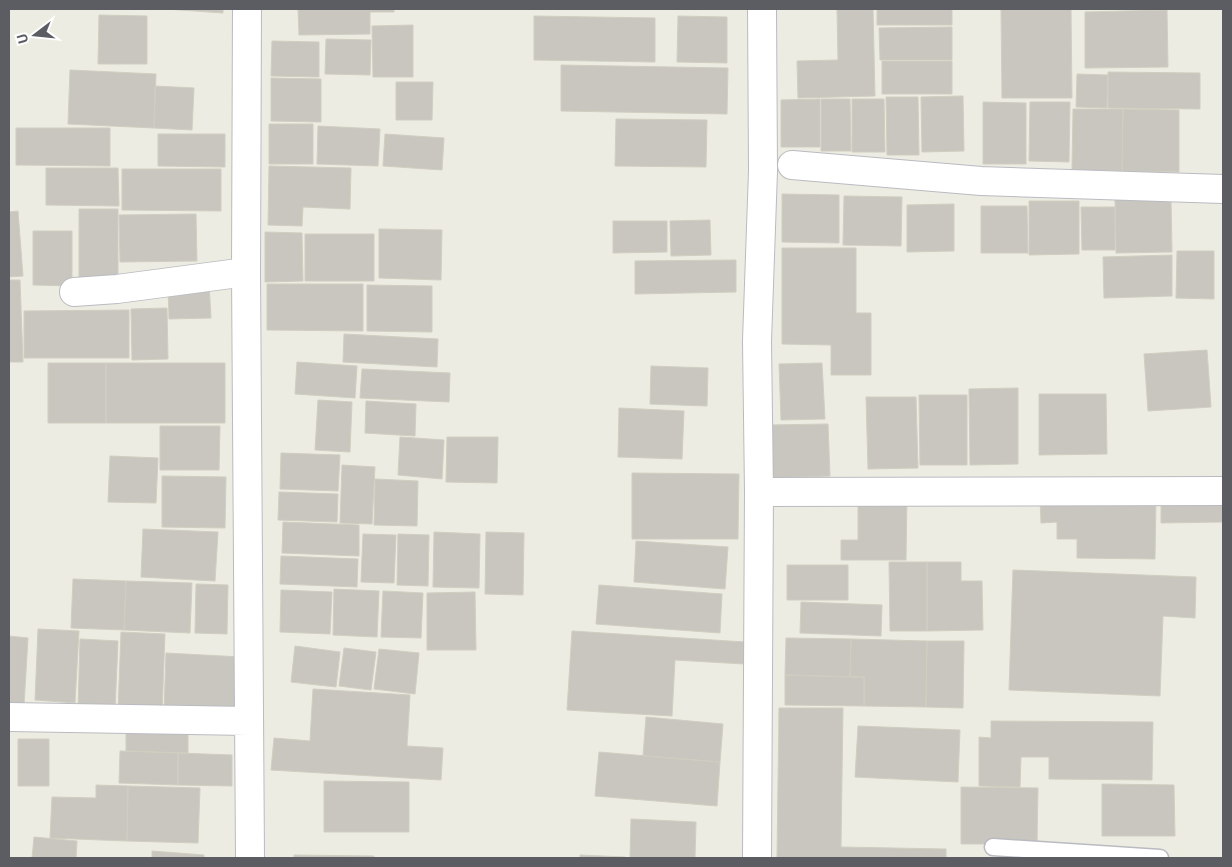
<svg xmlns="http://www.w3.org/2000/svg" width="1232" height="867" font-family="Roboto,sans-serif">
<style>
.building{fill:#c8c6bf;stroke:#d1cec1}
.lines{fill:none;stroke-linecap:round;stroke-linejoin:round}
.lane-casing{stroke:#babbc1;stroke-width:19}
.street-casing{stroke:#babbc1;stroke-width:30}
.lane{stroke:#fff;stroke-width:16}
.street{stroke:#fff;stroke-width:28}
</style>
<rect width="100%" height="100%" fill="#edece2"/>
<path class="building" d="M 166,9 L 223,9 L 223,13 Z
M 298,9 L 394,9 L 394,12 L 370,12 L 370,34 L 299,35 Z
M 837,9 L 873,9 L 875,96 L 798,98 L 797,61 L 838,60 Z
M 877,9 L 952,9 L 952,25 L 877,25 Z
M 1001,9 L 1071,9 L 1072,98 L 1002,98 Z
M 1167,10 L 1168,67 L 1085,68 L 1085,12 Z
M 99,15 L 147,16 L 147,64 L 98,64 Z
M 534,16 L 655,18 L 655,62 L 534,60 Z
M 678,16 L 727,17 L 727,63 L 677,62 Z
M 413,25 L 413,77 L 373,77 L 372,26 Z
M 952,27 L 952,60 L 880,60 L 879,28 Z
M 326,39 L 371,40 L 370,75 L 325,74 Z
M 272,41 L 319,42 L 319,77 L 271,76 Z
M 882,61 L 952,61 L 952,94 L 882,94 Z
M 561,65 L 728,68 L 727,114 L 561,111 Z
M 70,70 L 156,74 L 154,128 L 68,124 Z
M 1108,72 L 1200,73 L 1200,109 L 1108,108 Z
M 1077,74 L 1108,75 L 1107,108 L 1076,107 Z
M 271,78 L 321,79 L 321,122 L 271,121 Z
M 396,82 L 433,82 L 432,120 L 396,120 Z
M 155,86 L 194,88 L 192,130 L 154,128 Z
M 963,96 L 964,151 L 922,152 L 921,97 Z
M 886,97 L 918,97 L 919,155 L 887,155 Z
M 820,99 L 820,147 L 781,147 L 781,100 Z
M 821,99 L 850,99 L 851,151 L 821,151 Z
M 852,99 L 884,99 L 885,152 L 852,152 Z
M 983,102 L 1026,103 L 1026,164 L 983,164 Z
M 1030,102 L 1070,102 L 1069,162 L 1029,161 Z
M 1073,109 L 1123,109 L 1122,171 L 1072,170 Z
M 1123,109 L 1179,110 L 1179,172 L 1122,171 Z
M 616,119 L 707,120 L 706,167 L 615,166 Z
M 269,124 L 313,124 L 313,164 L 269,164 Z
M 318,126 L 380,129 L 378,166 L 317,164 Z
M 16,128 L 110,128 L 110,166 L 16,165 Z
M 158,134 L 225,134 L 225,167 L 158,166 Z
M 385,134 L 444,138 L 442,170 L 383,166 Z
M 269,166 L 351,168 L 350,209 L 303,207 L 302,226 L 268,225 Z
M 46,168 L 118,168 L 119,206 L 46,205 Z
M 122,169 L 221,169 L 221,211 L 122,210 Z
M 782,194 L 839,195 L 839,243 L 782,242 Z
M 844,196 L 902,197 L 901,246 L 843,245 Z
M 1115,199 L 1171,199 L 1172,252 L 1116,253 Z
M 1029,201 L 1079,201 L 1079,254 L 1029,255 Z
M 954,204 L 954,251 L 907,252 L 907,205 Z
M 981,206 L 1027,206 L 1028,253 L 981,253 Z
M 1081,207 L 1115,207 L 1115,250 L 1082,250 Z
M 79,209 L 118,209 L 118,282 L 79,282 Z
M 18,211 L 23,276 L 9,277 L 9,212 Z
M 196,214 L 197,261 L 120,262 L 119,215 Z
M 710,220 L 711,255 L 671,256 L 670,221 Z
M 613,221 L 667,221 L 667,252 L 613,253 Z
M 379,229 L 442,230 L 441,280 L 379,278 Z
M 33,231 L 72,231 L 72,286 L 33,285 Z
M 265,232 L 302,233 L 303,281 L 265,282 Z
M 305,234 L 374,234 L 374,281 L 305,281 Z
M 782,248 L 856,248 L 856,313 L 871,313 L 871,375 L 831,375 L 831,345 L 782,344 Z
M 1177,251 L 1214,251 L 1214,299 L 1176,298 Z
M 1172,255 L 1172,296 L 1104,298 L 1103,257 Z
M 736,260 L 736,292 L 635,294 L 635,261 Z
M 9,280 L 20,280 L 23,362 L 9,362 Z
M 209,283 L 211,318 L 169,319 L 168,285 Z
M 267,284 L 363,284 L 363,331 L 267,330 Z
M 367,285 L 432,286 L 432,332 L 367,331 Z
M 167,308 L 168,359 L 132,360 L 131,309 Z
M 129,310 L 129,358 L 24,358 L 24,311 Z
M 344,334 L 438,339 L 437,367 L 343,362 Z
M 1207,350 L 1211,407 L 1148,411 L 1144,354 Z
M 297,362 L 357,366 L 355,398 L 295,394 Z
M 48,363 L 106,363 L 106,423 L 48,423 Z
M 106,363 L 225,363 L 225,423 L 106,423 Z
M 822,363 L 825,419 L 781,420 L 779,364 Z
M 651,366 L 708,368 L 707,406 L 650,404 Z
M 362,369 L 450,373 L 449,402 L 360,398 Z
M 1018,388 L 1018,464 L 970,465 L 969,389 Z
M 1039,394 L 1106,394 L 1107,454 L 1039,455 Z
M 919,395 L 967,395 L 967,465 L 920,465 Z
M 866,397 L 916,397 L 918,468 L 868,469 Z
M 318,400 L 352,402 L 350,452 L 315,450 Z
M 366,401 L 416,404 L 415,436 L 365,433 Z
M 619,408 L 684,411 L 682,459 L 618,457 Z
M 828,424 L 830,476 L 770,478 L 768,425 Z
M 160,426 L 220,426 L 219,470 L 160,470 Z
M 400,437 L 444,440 L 442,479 L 398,475 Z
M 447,437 L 498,437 L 497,483 L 446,482 Z
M 281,453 L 340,455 L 338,491 L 280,489 Z
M 110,456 L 158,458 L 156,503 L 108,502 Z
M 342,465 L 375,467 L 372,524 L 340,523 Z
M 632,473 L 739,474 L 738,539 L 632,539 Z
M 162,476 L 226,477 L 225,528 L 162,527 Z
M 375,479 L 418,481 L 417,526 L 374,525 Z
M 279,492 L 338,494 L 337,522 L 278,520 Z
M 1223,493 L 1223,522 L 1161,523 L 1161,494 Z
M 858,494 L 907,495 L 906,560 L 841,560 L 841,540 L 858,540 Z
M 1040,498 L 1156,499 L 1155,559 L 1077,558 L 1077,539 L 1057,539 L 1057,522 L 1041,523 Z
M 283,522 L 359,525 L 359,556 L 282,553 Z
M 143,529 L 218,532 L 215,581 L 141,577 Z
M 434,532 L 480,534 L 479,588 L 433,587 Z
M 486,532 L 524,533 L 523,595 L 485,594 Z
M 363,534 L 396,535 L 394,583 L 361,582 Z
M 398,534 L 429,535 L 428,586 L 397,585 Z
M 636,541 L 728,547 L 725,589 L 634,582 Z
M 281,556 L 358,559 L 357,587 L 280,584 Z
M 889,562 L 927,562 L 927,631 L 890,631 Z
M 927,562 L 961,562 L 961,581 L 982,581 L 983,630 L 927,631 Z
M 787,565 L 848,565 L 848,600 L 787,600 Z
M 1013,570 L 1196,577 L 1195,618 L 1163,616 L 1160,696 L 1009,690 Z
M 73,579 L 126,581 L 124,630 L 71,628 Z
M 126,581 L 192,583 L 190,633 L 124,630 Z
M 196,584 L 228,585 L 227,634 L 195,633 Z
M 599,585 L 722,594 L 720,633 L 596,624 Z
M 334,589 L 379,591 L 377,637 L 333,635 Z
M 281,590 L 332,592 L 330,634 L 280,632 Z
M 383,591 L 423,593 L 421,638 L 381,637 Z
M 475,592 L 476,650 L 427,650 L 427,593 Z
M 801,602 L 882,605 L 881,636 L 800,633 Z
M 38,629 L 79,631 L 75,703 L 35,700 Z
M 572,631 L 745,642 L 744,664 L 675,660 L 672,716 L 567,710 Z
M 121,632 L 165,634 L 162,713 L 118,711 Z
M 9,636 L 28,638 L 24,705 L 9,704 Z
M 786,638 L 851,639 L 850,677 L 785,675 Z
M 80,639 L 118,641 L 115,711 L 78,710 Z
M 851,639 L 927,641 L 926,707 L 864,706 L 864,677 L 850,677 Z
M 927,641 L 964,641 L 963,708 L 926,707 Z
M 295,646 L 340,652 L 336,687 L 291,682 Z
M 344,648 L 376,652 L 371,690 L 339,686 Z
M 379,649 L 419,653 L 415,694 L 374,689 Z
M 166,653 L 241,657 L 238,716 L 164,712 Z
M 785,675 L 864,677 L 864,706 L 785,705 Z
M 313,689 L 410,695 L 407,746 L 443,748 L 441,780 L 271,770 L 274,738 L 310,741 Z
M 779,708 L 843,708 L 841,847 L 946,849 L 946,858 L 777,858 Z
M 646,717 L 723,724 L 720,762 L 643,756 Z
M 991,721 L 1153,722 L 1152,780 L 1049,779 L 1049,757 L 1021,757 L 1020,787 L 979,786 L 979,737 L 991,738 Z
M 126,723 L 188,724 L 188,753 L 126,751 Z
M 858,726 L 960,730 L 958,782 L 855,777 Z
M 18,739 L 49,739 L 49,786 L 18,786 Z
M 120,751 L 178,753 L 178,785 L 119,783 Z
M 599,752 L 720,762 L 717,806 L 595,796 Z
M 178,753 L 232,755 L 232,786 L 178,785 Z
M 324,781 L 409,782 L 409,832 L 324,832 Z
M 1102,784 L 1174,785 L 1175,836 L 1102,836 Z
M 96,785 L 128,786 L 127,841 L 50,838 L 52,797 L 96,798 Z
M 128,786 L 200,788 L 198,843 L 127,841 Z
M 961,787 L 1038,788 L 1037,844 L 961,844 Z
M 631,819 L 696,822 L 695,858 L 630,858 Z
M 34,837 L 77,841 L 76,858 L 32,858 Z
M 152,851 L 204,855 L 204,858 L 152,858 Z
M 294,855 L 374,856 L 374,858 L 294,858 Z
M 580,855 L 625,857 L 625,858 L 580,858 Z"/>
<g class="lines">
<defs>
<path id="lane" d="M 993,847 L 1160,858"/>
<path id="street" d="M 247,9 L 246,272 L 250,858
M 792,165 L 981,181 L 1223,189
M 74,292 L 117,289 L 246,272
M 759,492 L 1223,491
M 9,717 L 249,721
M 757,858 L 759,492 L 757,341 L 763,171 L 762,9"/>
</defs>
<use href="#lane" class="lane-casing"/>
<use href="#street" class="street-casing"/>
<use href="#lane" class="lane"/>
<use href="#street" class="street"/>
</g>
<rect width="1232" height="867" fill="none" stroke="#5b5d63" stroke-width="20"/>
<g transform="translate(35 35) rotate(254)" stroke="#ffffff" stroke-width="4" paint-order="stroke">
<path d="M0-4L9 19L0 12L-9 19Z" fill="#5b5d63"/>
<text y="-8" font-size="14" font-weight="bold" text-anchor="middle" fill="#5b5d63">U</text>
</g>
</svg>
